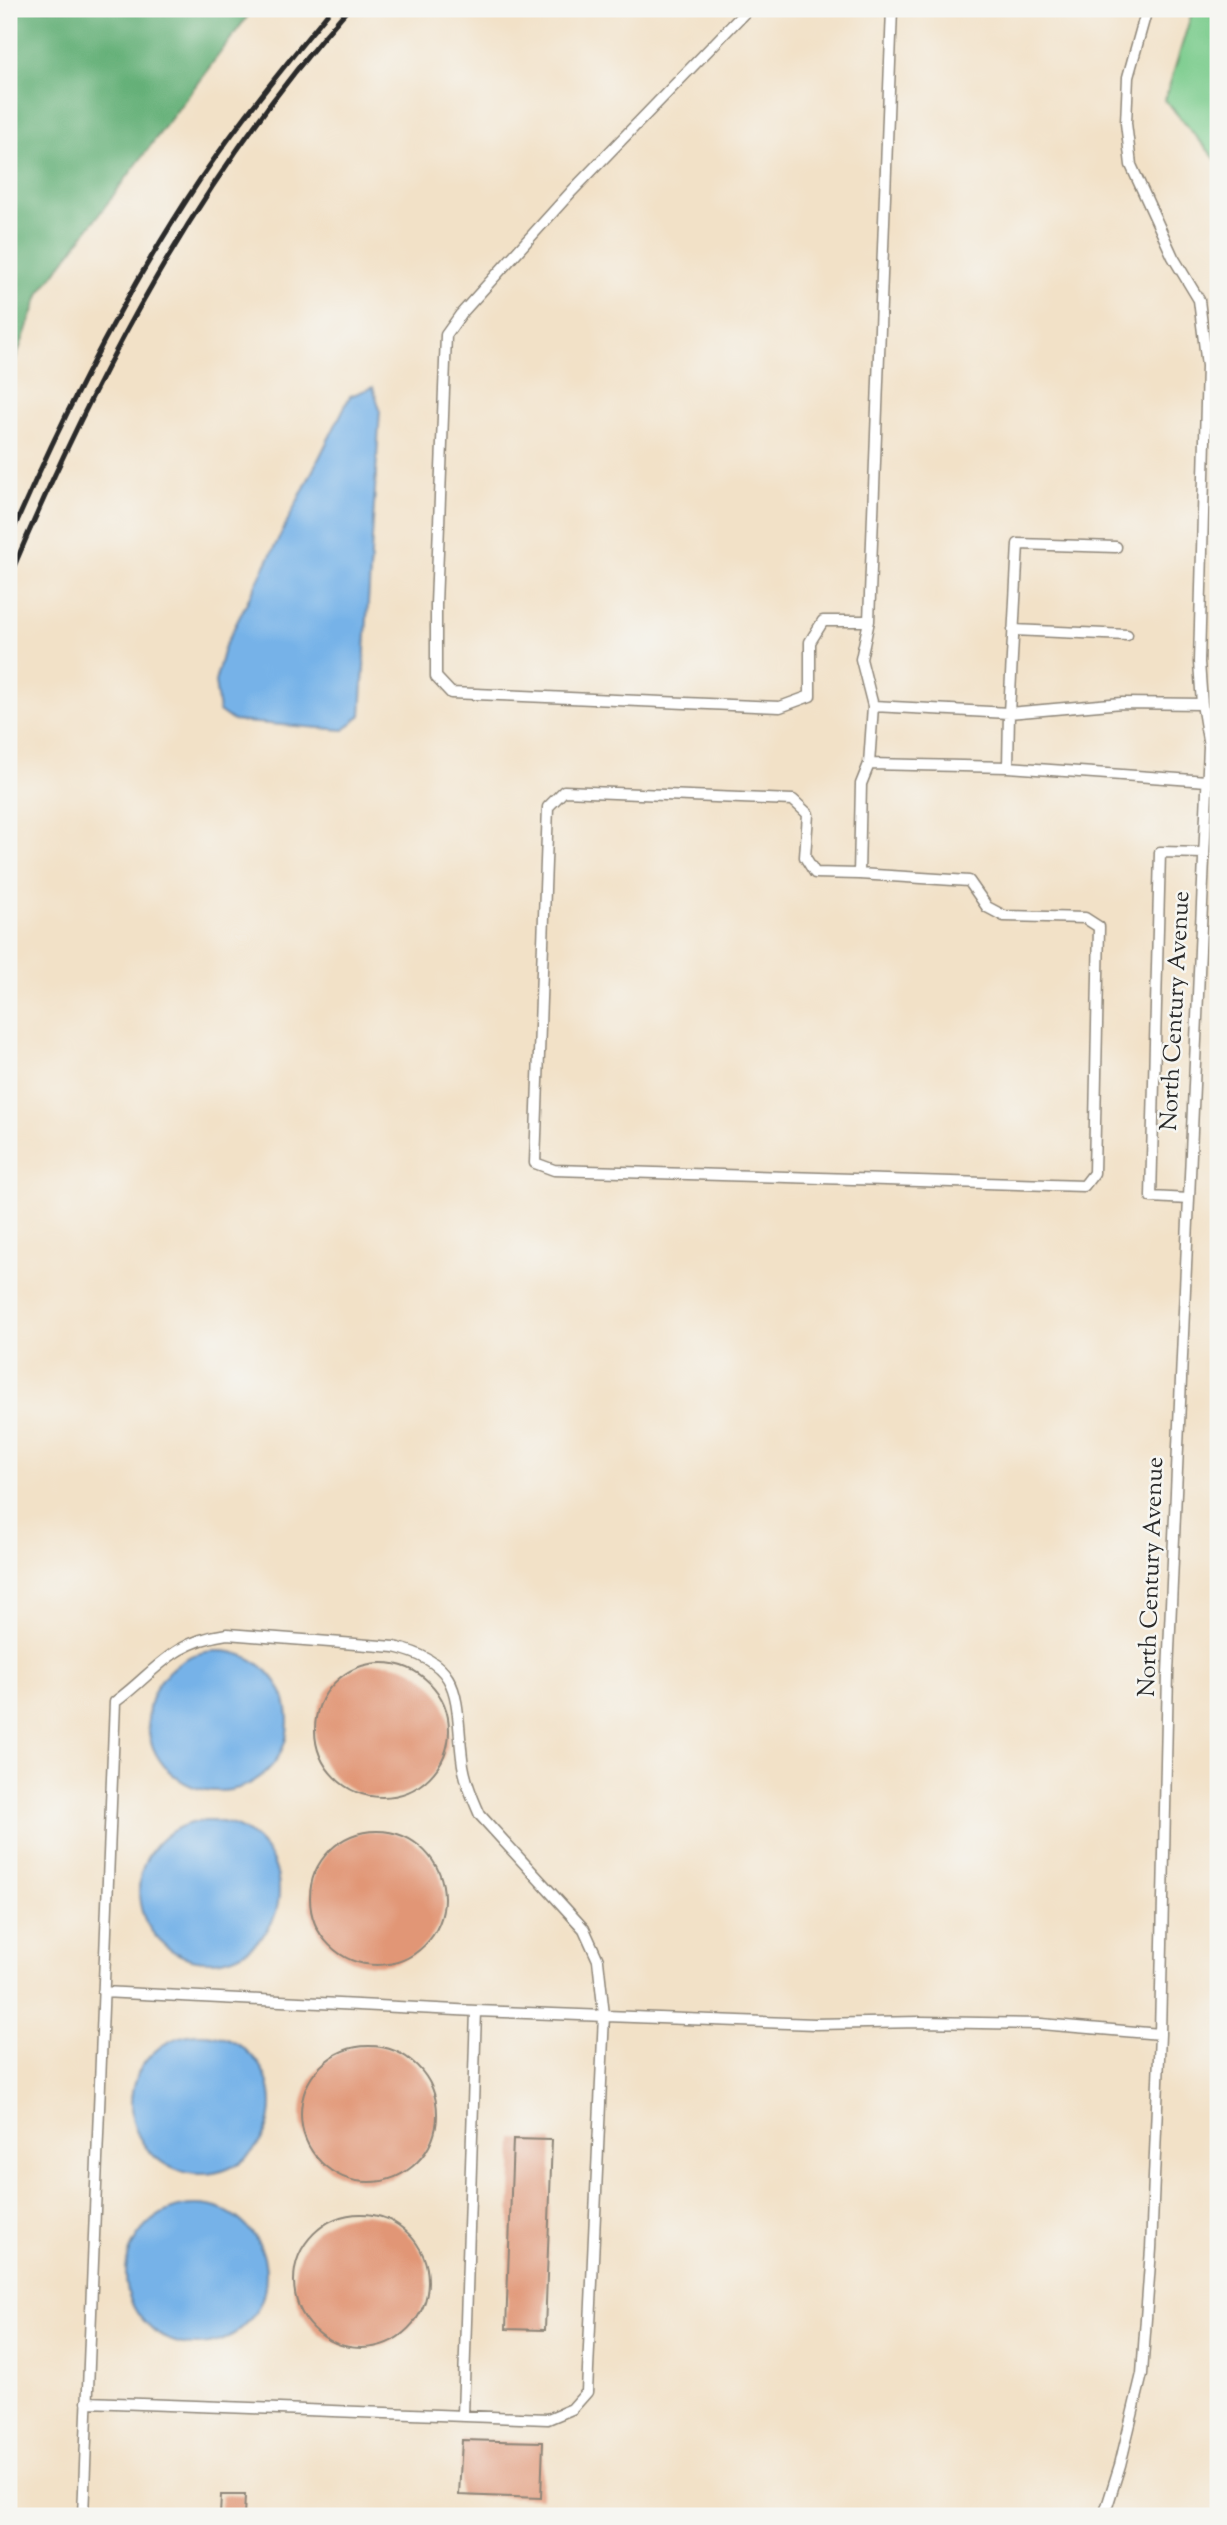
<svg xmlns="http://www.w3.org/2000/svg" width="1227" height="2525" font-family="'Sorts Mill Goudy',serif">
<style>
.green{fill:#7ccc8d;stroke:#547c5c;stroke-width:2}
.forest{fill:#65b078;stroke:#486e52;stroke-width:2}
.water{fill:#76b2e8;stroke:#506e8a;stroke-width:2}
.building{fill:#e19676}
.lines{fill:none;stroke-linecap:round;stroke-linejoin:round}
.lane-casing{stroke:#8e8679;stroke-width:13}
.lane{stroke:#fff;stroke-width:10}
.rail{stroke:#2b2b2b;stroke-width:5}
.labels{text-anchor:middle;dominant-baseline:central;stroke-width:5;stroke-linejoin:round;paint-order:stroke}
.street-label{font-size:24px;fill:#2b2b2b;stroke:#f6f6f2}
</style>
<rect width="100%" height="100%" fill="#f6f6f2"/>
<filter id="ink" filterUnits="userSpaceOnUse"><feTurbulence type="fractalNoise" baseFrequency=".0143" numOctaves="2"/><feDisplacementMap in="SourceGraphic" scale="14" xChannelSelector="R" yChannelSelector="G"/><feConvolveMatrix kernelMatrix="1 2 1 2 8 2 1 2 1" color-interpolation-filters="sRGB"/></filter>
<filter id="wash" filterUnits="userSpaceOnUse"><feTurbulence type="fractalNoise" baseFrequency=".00686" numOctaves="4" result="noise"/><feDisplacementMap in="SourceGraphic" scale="28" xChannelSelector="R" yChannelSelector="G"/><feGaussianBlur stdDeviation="1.57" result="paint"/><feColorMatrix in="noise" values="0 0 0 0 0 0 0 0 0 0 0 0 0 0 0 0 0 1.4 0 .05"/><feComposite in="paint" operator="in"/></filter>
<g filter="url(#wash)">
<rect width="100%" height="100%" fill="#f2e1c7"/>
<path class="green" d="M 1193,9 L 1218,9 L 1218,162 L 1165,100 Z"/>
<path class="forest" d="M 9,9 L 253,9 L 40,293 L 9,377 Z"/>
<path class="water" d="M 373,387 L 380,410 L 361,715 L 344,730 L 233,721 L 219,711 L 215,682 L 224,648 L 350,396 Z
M148 1721a70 70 0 1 1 140 0a70 70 0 1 1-140 0Z
M139 1891a70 70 0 1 1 140 0a70 70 0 1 1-140 0Z
M131 2104a70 70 0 1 1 140 0a70 70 0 1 1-140 0Z
M126 2275a70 70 0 1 1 140 0a70 70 0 1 1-140 0Z"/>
<g id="blocks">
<path class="building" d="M315 1730a67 67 0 1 1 134 0a67 67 0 1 1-134 0Z
M310 1898a67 67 0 1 1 134 0a67 67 0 1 1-134 0Z
M301 2114a68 68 0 1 1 136 0a68 68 0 1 1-136 0Z
M 513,2139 L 552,2140 L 545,2330 L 506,2329 Z
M294 2281a67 67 0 1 1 134 0a67 67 0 1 1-134 0Z
M 462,2440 L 543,2442 L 541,2498 L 459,2495 Z
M 221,2495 L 245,2495 L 244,2516 L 220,2516 Z"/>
</g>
</g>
<g filter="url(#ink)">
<use href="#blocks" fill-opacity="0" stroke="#8e8679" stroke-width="2"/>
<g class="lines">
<defs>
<path id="lane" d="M 748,9 L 572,191 L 461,314 L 446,335 L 436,605 L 436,677 L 451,693 L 780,707 L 810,696 L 810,642 L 823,621 L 869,621
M 1013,630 L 1127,635
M 1202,704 L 1122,703 L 1009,713 L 1008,767 L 1207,781
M 873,706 L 861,659 L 869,621 L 892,9
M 1008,767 L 869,764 L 873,706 L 1009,713 L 1018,544 L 1116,547
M 859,874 L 815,873 L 805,857 L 808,814 L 793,800 L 564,791 L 548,807 L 535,1163 L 554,1170 L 1084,1186 L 1094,1173 L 1099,927 L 1085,918 L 1004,916 L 987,907 L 969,881 L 859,874 L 861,784 L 869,764
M 1189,1199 L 1151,1197 L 1160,852 L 1204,853
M 103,1992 L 476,2011 L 815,2024 L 920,2022 L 1041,2024 L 1160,2034
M 463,2415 L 476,2011
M 83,2516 L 115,1702 C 157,1671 170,1642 227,1634 L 394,1647 C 465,1663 455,1700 462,1758 C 464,1778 472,1797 480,1815 L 584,1929 L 598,1960 L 604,2015 L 587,2392 L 572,2409 L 548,2419 L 87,2402
M 1104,2516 L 1120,2465 L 1142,2374 L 1151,2249 L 1160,2034 L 1168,1673 L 1209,746 L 1202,704 L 1199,662 L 1207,366 L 1199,300 L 1173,257 L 1131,165 L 1126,123 L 1128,77 L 1147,9"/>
</defs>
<use href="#lane" class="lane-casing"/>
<use href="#lane" class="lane"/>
<path class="rail" d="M 9,540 C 63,414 125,292 201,178 C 241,119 286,64 331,9
M 9,578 C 96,373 199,176 348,9"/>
</g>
</g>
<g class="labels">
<g class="street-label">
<text transform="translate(1176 1011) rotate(-87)">North Century Avenue</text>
<text transform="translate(1152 1577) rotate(-88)">North Century Avenue</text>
</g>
</g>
<rect width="1227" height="2525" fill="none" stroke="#f6f6f2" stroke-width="35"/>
</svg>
